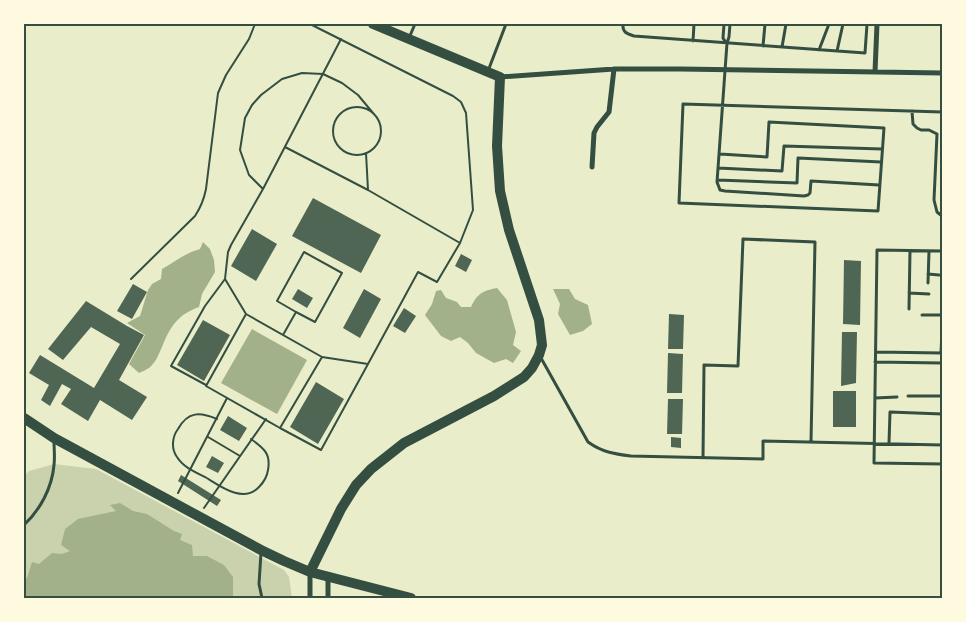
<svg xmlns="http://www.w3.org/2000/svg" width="966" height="622" font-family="Cabin,sans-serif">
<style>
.green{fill:#cad2ad}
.water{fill:#a3b18a}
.building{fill:#4f6655}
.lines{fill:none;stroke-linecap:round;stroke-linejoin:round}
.path{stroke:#344e41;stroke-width:2}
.service{stroke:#344e41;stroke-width:3}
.minor{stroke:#344e41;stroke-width:5}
.secondary{stroke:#344e41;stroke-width:10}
.neatline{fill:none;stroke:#344e41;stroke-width:2}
</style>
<rect width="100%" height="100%" fill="#e9edc9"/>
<path class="green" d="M 54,464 L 96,469 L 284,570 L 289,577 L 292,598 L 24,598 L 24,476 L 29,471 Z"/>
<path class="water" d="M 203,242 L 210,249 L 214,260 L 215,272 L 202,294 L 199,307 C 177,315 170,327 162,347 C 159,353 157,360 152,365 C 149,369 143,371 139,373 L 129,364 L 145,335 L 127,323 L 140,316 L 148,290 L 152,284 L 161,279 L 162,269 C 175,262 185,253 200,249 Z
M 497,288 L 507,300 L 516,332 L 513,345 L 521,351 L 513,363 L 506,359 L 494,363 L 476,353 L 468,343 L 460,337 L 451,341 L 441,336 L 425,315 L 432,304 L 436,291 L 441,290 L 446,298 L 457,302 L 461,307 L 471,307 C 478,293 482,291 497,288 Z
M 553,289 L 569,289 L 575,299 L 588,305 L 592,324 L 583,331 L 570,335 L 558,314 L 560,304 Z
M 252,329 L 307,360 L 277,414 L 221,383 Z
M 120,503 L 133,511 L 147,514 L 174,531 L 182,534 L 180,540 L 192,545 L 193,556 L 207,556 L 224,565 L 233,577 L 233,598 L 24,598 L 24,580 L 27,578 L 32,562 L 39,564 L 52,553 L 62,554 L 70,551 L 61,545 L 65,529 L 78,519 L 116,511 L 110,505 Z"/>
<path class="building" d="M 313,198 L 381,235 L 361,273 L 292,236 Z
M 252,229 L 277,244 L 256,281 L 231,266 Z
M 461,254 L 472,260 L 466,272 L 455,266 Z
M 844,260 L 861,261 L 860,325 L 843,324 Z
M 133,284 L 147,292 L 132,319 L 117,311 Z
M 298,289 L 313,298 L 307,308 L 292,299 Z
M 364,289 L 381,299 L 360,338 L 343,328 Z
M 86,301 L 127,326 L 144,335 L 119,380 L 147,397 L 132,420 L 100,400 L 88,421 L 61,404 L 71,389 L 62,384 L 50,406 L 41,400 L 49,385 L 29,373 L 40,355 L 94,388 L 120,344 L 91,327 L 63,360 L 48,349 Z
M 404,308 L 416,316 L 405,333 L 393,326 Z
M 669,314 L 684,315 L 683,349 L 668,349 Z
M 203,320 L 230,335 L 204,381 L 177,365 Z
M 842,332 L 857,332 L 856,383 L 841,386 Z
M 668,353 L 683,354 L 682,393 L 667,393 Z
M 316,382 L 344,399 L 318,444 L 290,427 Z
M 833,391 L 856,391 L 856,427 L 833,427 Z
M 668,399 L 683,399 L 682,434 L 667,434 Z
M 228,416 L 247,428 L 239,441 L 220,430 Z
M 671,437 L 681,438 L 681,448 L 671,447 Z
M 212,456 L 224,463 L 218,473 L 206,467 Z
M 181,475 L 221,500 L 217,506 L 178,481 Z"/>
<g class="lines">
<path class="path" d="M 310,24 L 453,96 L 461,102 L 466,113 L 473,210 L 460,243 L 437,282 L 418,272 L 368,364 L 322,357
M333 131a24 24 0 1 1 48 0a24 24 0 1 1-48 0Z
M 285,147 L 368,190 L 460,243
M 366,153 L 368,190
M 263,189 L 249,175 L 240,150 L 245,118 L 252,105 L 261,95 L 282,79 L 302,73 L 323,74 L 342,83 L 358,95 L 373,113
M 131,279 L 195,216 C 201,207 204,199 206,189 L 218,93 L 226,75 L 249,39 L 255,24
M 246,314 L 206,386 L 280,428 L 322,357 L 246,314 L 225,279 L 228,252 L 231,245 L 263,189 L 341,39
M 283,335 L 296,312 L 315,322 L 342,273 L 304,252 L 277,301 L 296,312
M 206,385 L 171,366 L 205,306 L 225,279
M 217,419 C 200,412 188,411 178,429 C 172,437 171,449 177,457 C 183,467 195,472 205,477 C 220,486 243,504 259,487 C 264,482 267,477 268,470 C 271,454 264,448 251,439
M 280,428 L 321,450 L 368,364
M 208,437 L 240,456
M 178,493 L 227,398
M 204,508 L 266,419"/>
<path class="service" d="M 623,24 C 622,32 627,34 634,36 L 865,53 L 867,24
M 724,24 L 723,38 L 726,43
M 730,24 L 729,37 L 727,43 L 717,182 L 720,190 L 725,191 L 804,196 L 808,195 L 810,193 L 811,181 L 879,185
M 409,38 L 415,24
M 693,41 L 694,24
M 763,46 L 765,24
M 782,47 L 786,24
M 819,50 L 829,24
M 837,51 L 843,24
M 488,71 L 506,24
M 912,111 L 913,124 L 917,128 L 921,130 L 929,130 L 937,134 L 934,200 L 937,212 L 942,216
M 720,154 L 767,157 L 769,122 L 884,128 L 878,211 L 679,203 L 683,104 L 942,112
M 718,168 L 782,171 L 784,146 L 882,149
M 718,180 L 797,183 L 798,158 L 881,162
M 942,251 L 877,250 L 874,463 L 942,464
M 928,274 L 939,275
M 928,283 L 929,251
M 909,293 L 929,294
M 909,309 L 910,251
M 922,315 L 942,315
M 876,352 L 942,353
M 941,353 L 942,330
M 541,358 L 588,442 C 602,452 614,454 631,456 L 763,459 L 763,441 L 942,445
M 875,362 L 942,363
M 908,396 L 942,396
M 875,398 L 897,397
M 889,443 L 890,412 L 942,414
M 703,458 L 704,365 L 738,366 L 743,239 L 815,242 L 811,442
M 24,525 C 40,510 52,488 54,465 C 55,457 54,449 54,441
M 261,553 L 259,584 L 262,598"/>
<path class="minor" d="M 875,72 L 877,24
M 500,77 L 614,69 L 680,69 L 942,73
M 592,167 L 594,133 L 597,127 L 609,112 L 614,69
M 310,598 L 310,572
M 328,598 L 328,577"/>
<path class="secondary" d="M 24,418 L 54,438 L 261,550 L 284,561 L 310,572 L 411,598
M 310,572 L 341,509 L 356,485 L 371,469 L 404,443 L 494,396 L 524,377 L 532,368 L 539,355 L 542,345 L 539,320 L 509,230 L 500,191 L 497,146 L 500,77 L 373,24"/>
</g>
<rect width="966" height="622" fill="none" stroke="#fefae0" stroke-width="50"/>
<rect x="25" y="25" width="916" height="572" class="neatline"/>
</svg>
